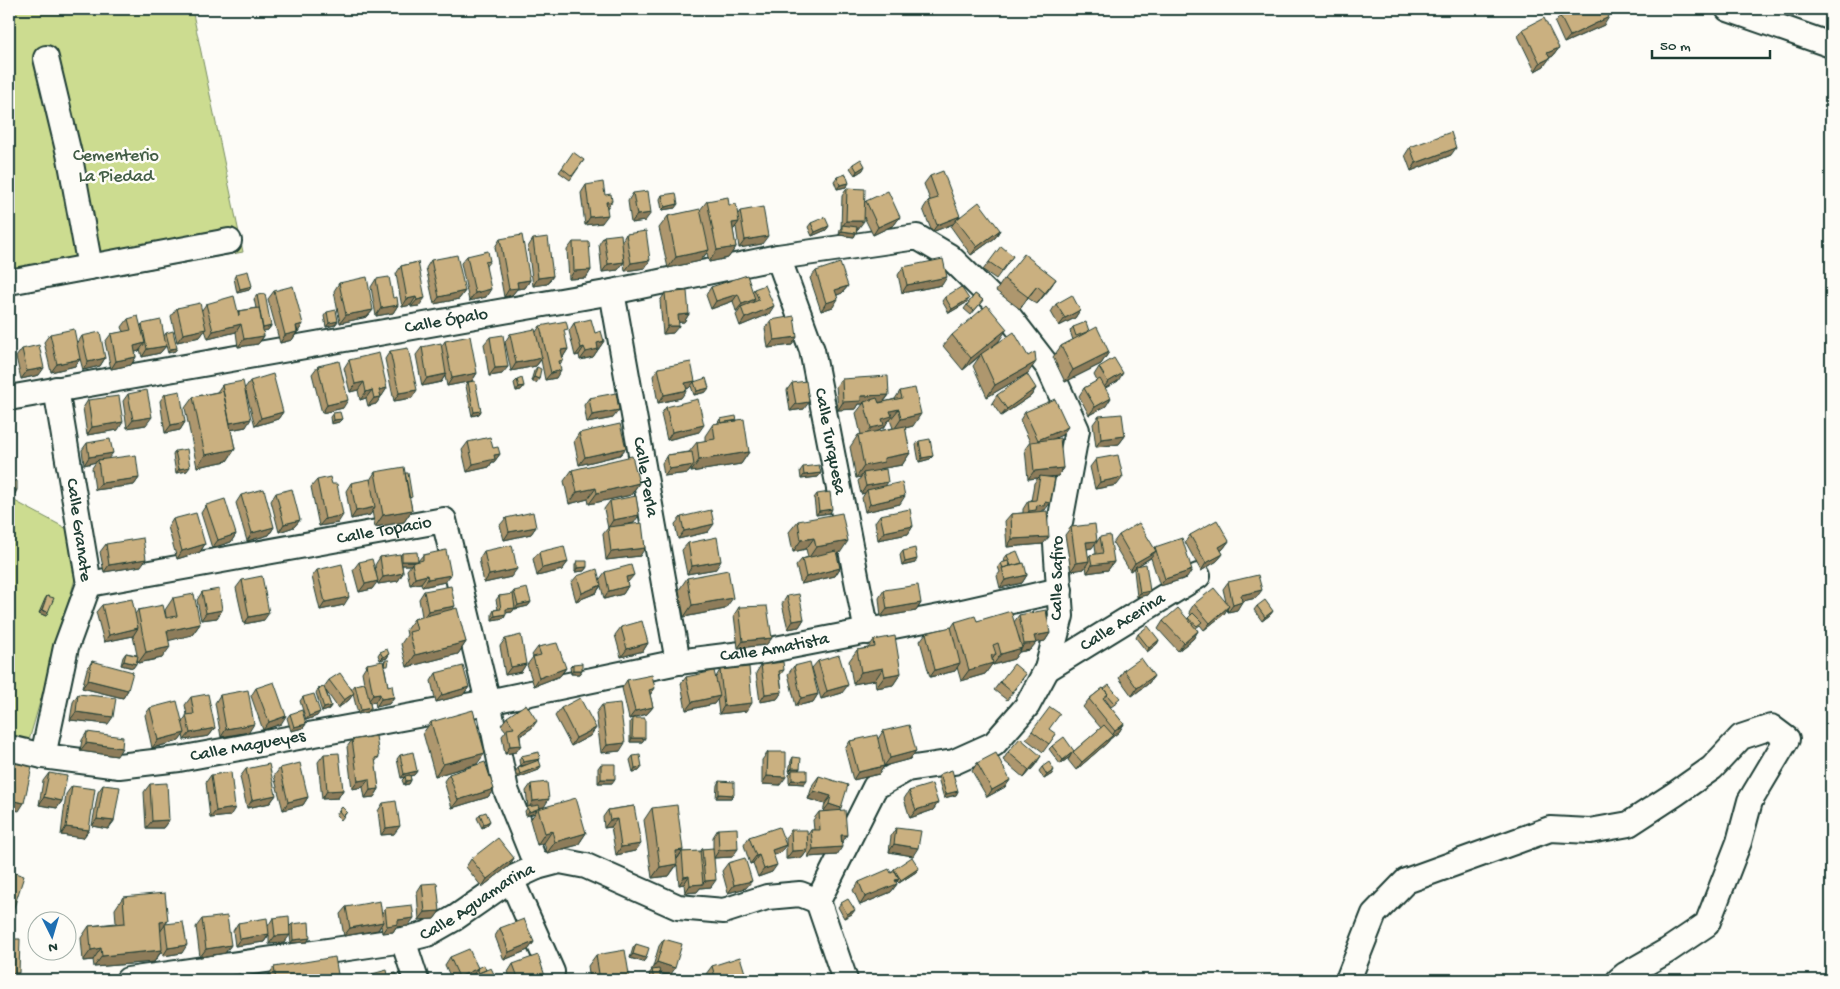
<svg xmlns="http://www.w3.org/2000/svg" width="1840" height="989" font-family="'Gochi Hand',sans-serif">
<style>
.green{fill:#ccdc90;stroke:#768c62}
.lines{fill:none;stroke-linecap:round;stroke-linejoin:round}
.minor-casing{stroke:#1f3d34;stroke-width:28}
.minor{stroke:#fdfcf7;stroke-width:24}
.wall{fill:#ae976e;stroke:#1f3d34;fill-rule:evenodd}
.shaded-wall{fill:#8d7b5a;stroke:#1f3d34}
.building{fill:#cab080;stroke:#1f3d34}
.labels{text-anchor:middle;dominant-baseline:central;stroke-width:5;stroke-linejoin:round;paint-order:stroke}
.park-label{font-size:18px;fill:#425d46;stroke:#fdfcf7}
.street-label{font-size:18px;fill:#1f3d34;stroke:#fdfcf7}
</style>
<rect width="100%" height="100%" fill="#fdfcf7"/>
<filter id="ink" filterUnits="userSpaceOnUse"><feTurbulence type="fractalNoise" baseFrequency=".02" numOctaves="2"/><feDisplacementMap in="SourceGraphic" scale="10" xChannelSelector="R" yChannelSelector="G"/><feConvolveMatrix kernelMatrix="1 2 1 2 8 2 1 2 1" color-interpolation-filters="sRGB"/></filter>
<g filter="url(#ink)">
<path class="green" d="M 9,9 L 192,9 L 243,252 L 9,295 Z
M 9,498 L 73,532 L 75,579 L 28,744 L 9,740 Z"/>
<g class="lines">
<defs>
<g id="minor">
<path d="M 1728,9 L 1831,45"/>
<path d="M 46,58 L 70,158 L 90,267"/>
<path id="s1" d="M 778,257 L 812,350 L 867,632"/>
<path d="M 9,282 L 229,241"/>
<path id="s2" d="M 612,292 L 678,662"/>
<path id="s3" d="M 9,398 L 612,292 L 778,257 L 917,237 L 949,256 L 1005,311 L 1049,368 L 1077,430 L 1056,544 L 1061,616 L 1047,669 L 1027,706 L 994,744 L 954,762 L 907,769 L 875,787 L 818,901"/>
<path id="s4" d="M 89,584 L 444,520 L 488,702 L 506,790 L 537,867"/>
<path id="s5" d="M 1047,669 L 1198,576"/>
<path id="s6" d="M 9,748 L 43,756 L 119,766 L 179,759 L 488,702 L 678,662 L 765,651 L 945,616 L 1060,590"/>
<path d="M 43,756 L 66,647 L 89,584 L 56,389"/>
<path d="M 511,879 L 552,972"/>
<path d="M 818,901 L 845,980"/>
<path d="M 403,940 L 416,980"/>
<path id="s7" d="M 128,980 L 403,940 L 427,934 L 455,918 L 511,879 L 537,867 L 560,861 L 586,866 L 678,907 L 724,911 L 767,897 L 800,894 L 818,901"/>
<path d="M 1348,980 L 1374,914 L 1406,881 L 1550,829 L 1590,831 L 1629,824 L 1675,794 L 1712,768 L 1741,737 L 1771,727 L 1787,739 L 1750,801 L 1739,842 L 1707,924 L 1667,951 L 1625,975 L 1619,980"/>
</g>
</defs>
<use href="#minor" class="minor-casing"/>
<use href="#minor" class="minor"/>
</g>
<path class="wall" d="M 1560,16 L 1604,25 L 1564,43 L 1555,23 Z
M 1523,29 L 1559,48 L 1553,56 L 1549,58 L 1544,66 L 1535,71 L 1518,36 Z
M 1410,147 L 1451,155 L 1411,171 L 1405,155 Z
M 584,160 L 570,180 L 559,172 L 562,168 Z
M 853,164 L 863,170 L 855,175 L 850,168 Z
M 930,176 L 960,216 L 958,218 L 1000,230 L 995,238 L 971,255 L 951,227 L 953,224 L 932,232 L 923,209 L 928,201 L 930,200 L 924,184 Z
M 837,177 L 849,183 L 846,187 L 837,189 L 834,181 Z
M 586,185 L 605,195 L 612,201 L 607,208 L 602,223 L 585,225 L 581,193 Z
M 847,188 L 864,203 L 866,201 L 900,217 L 894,225 L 873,235 L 864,217 L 858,229 L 857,229 L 856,233 L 854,237 L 839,235 L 840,229 L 841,228 L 842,196 Z
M 633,193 L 645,221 L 631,223 L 628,201 Z
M 662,195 L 675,208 L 662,210 L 660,199 Z
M 707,201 L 729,205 L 738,214 L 740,211 L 762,244 L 739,248 L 736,227 L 733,230 L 736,247 L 728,258 L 709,262 L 707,253 L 700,261 L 668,268 L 659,228 L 668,216 L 700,210 Z
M 811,223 L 829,226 L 826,230 L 812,236 L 808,227 Z
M 626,234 L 645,268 L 625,271 L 623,254 L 624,262 L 618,270 L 602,272 L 599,244 L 604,236 L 622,241 Z
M 500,239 L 530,280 L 525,288 L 517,289 L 512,295 L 504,297 L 495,247 Z
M 533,239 L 553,276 L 547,284 L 533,286 L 528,247 Z
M 573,242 L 591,270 L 586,278 L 569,279 L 567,250 Z
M 467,256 L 490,261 L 486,266 L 486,297 L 469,301 L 461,263 Z
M 1013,256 L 996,279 L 983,270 L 989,262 Z
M 431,260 L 465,291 L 459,299 L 434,304 L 426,268 Z
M 418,262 L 419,306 L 411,307 L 411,305 L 402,307 L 396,274 L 401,266 Z
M 903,267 L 942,285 L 902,293 L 898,275 Z
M 816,271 L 848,286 L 842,293 L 837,295 L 833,307 L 821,311 L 810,278 Z
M 236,274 L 252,286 L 249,290 L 237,293 L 234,278 Z
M 376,279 L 398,305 L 393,313 L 376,316 L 371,287 Z
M 1004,279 L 1056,279 L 1037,304 L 1028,298 L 1020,309 L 996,291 Z
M 339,283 L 373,310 L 367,317 L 340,323 L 334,291 Z
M 711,287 L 752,292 L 754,289 L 769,314 L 740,326 L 736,315 L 739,311 L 736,311 L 733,301 L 711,309 L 706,295 Z
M 274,291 L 303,324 L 292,340 L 280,343 L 268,299 Z
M 665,293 L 689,314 L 684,322 L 679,322 L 673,333 L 663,334 L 660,301 Z
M 975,294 L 983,300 L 971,315 L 964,309 Z
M 257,295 L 271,326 L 268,330 L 263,331 L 264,336 L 258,344 L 238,347 L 236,332 L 208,339 L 205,330 L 200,337 L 177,342 L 171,316 L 177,308 L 202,310 L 206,304 L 238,312 L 239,311 L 256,308 L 254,299 Z
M 945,297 L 966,303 L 949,313 L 942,301 Z
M 1056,304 L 1080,310 L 1075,318 L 1059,326 L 1051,312 Z
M 327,312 L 338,321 L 335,325 L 326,327 L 324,316 Z
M 128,319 L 141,326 L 142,324 L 164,336 L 166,333 L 177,348 L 175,351 L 168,353 L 166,346 L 160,353 L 142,357 L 140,349 L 139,351 L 135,352 L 136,357 L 131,365 L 111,369 L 105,342 L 111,334 L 124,332 L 122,327 Z
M 771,320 L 797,337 L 792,345 L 768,348 L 765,328 Z
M 574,323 L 595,333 L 604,341 L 593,357 L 580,360 L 579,355 L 575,356 L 569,331 Z
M 540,326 L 568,349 L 563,357 L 562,357 L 563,360 L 560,364 L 556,378 L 545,380 L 541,360 L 536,366 L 511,371 L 505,342 L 510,334 L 536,332 Z
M 1073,327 L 1089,331 L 1109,352 L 1101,364 L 1065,382 L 1053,357 L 1061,346 L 1073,340 L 1070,331 Z
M 50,334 L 77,344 L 82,336 L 105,358 L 100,366 L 83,370 L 80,359 L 75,366 L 51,372 L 44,342 Z
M 952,335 L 999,341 L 988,349 L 1028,373 L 987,397 L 973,366 L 980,356 L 963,370 L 943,346 Z
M 490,337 L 502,374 L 489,376 L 484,344 Z
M 445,341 L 477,373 L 472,381 L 447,386 L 445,376 L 441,382 L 422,386 L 416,355 L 422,347 L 441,347 Z
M 22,349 L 39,375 L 21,379 L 16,357 Z
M 390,351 L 412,398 L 394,401 L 385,359 Z
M 349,360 L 387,388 L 376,404 L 368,406 L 366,398 L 360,400 L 358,390 L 350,392 L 344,368 Z
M 318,366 L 343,408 L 322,413 L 312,374 Z
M 537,367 L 536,383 L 531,381 L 534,371 Z
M 1099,367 L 1118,381 L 1105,388 L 1106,406 L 1089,415 L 1079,396 L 1084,388 L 1097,381 L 1094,375 Z
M 658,368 L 694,382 L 706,392 L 694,395 L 691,386 L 689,388 L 686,389 L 681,398 L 658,403 L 653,376 Z
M 842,379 L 889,395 L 884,402 L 895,399 L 900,391 L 913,426 L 905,428 L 910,453 L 902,465 L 879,469 L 878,470 L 885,486 L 900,504 L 865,512 L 862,498 L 865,493 L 861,494 L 858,481 L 861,477 L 856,478 L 850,447 L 858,435 L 861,435 L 856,413 L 863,404 L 859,404 L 856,409 L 838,410 L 836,386 ZM 890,420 L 893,428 L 879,431 L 881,428 L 884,428 L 888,421 Z
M 517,380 L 524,386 L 521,390 L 516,391 L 514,383 Z
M 250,381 L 283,412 L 278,419 L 255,426 L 246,392 L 246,427 L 231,430 L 235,449 L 227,461 L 197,467 L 185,408 L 193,397 L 217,392 L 222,385 L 245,388 Z
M 468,382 L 481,411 L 479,414 L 472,416 L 466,386 Z
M 792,383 L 804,409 L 790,411 L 787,390 Z
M 1036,388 L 1031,396 L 1001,416 L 992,403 L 997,395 Z
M 128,394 L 146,425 L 127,428 L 123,401 Z
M 165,394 L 185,422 L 180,430 L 165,433 L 160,401 Z
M 589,398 L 613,418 L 587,423 L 584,405 Z
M 88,400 L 118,430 L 87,435 L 83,408 Z
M 666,407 L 699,432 L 667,440 L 661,414 Z
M 1025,412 L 1062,435 L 1052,439 L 1063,468 L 1058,476 L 1047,477 L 1045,510 L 1042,510 L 1040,512 L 1043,544 L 1007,547 L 1005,521 L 1011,514 L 1023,513 L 1023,509 L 1028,501 L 1031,501 L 1034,483 L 1038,478 L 1028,479 L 1025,449 L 1030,442 L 1020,420 Z
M 333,413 L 342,419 L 339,422 L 331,424 L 330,417 Z
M 1099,416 L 1125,436 L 1119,444 L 1096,447 L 1093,424 Z
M 720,419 L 737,421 L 749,452 L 741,464 L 691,472 L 691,469 L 688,473 L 664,476 L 662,463 L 667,455 L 689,452 L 697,442 L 705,441 L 705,436 L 713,424 L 717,424 Z
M 579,433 L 626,448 L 620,455 L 579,465 L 574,441 Z
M 919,441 L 933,456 L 930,459 L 919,462 L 916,445 Z
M 468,442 L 493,448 L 500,454 L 494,462 L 492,462 L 489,467 L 467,472 L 462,450 Z
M 87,443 L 109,459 L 139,478 L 134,485 L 95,490 L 92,468 L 96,462 L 84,465 L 82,450 Z
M 175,451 L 187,471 L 176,473 L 173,455 Z
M 1096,459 L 1117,485 L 1095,489 L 1090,467 Z
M 803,467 L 821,473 L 818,477 L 801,479 L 800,471 Z
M 572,470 L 639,483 L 631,495 L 589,504 L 588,499 L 569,504 L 564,481 Z
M 375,472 L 410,500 L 412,510 L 404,522 L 375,527 L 372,511 L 370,515 L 351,519 L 346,491 L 351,483 L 370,480 Z
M 317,480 L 338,523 L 319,526 L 311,487 Z
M 276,493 L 300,520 L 294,527 L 279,532 L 271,501 Z
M 817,494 L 830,513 L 816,515 L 814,498 Z
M 241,495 L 274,527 L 269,535 L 247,541 L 236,503 Z
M 610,501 L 634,523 L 621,525 L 640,556 L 606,560 L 603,534 L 608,528 L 604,509 Z
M 206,505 L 236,534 L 231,542 L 212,548 L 201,513 Z
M 880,515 L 913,526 L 908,534 L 878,540 L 875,522 Z
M 681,517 L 708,532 L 678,539 L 675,524 Z
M 506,518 L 536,527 L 531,534 L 504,540 L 500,525 Z
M 173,519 L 205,544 L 200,552 L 177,559 L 168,527 Z
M 798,521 L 840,553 L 837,554 L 840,568 L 835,576 L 801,584 L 796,566 L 802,559 L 808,557 L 806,549 L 793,552 L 789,532 Z
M 1071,527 L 1092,548 L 1087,549 L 1088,558 L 1090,555 L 1096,554 L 1095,545 L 1100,537 L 1114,562 L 1108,570 L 1087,573 L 1086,566 L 1084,569 L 1071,571 L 1065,535 Z
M 1119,535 L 1154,548 L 1155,547 L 1187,578 L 1160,586 L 1151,558 L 1139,565 L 1150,591 L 1147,595 L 1137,597 L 1134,570 L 1135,568 L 1130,571 L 1113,543 Z
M 1190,535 L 1229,541 L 1223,549 L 1221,551 L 1223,554 L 1217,561 L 1201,571 L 1185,542 Z
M 688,543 L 716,569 L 687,574 L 682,550 Z
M 106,544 L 141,566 L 104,572 L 100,552 Z
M 484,551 L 511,577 L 484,583 L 479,559 Z
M 903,551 L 915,563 L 902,566 L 900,555 Z
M 539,552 L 568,562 L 562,570 L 537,576 L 533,559 Z
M 402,553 L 418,561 L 417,562 L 423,555 L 445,582 L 422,587 L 421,583 L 410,585 L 407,570 L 411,565 L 402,565 L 403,573 L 398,581 L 378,584 L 377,581 L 372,589 L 359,592 L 353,570 L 359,562 L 377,580 L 375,565 L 380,557 L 400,556 Z
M 1007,555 L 1022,563 L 1027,575 L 1022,583 L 1000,588 L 997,576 L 1000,572 L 998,567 L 1001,563 L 1005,562 L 1004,559 Z
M 577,561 L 587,567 L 584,571 L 575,572 L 575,565 Z
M 317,570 L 344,605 L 320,610 L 312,577 Z
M 605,572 L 628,582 L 627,583 L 628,586 L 623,594 L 604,599 L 601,586 L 596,593 L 576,601 L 571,583 L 577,576 L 600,579 Z
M 687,578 L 725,609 L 684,617 L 679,590 Z
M 242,580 L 264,620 L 244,624 L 236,588 Z
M 1228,582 L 1256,598 L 1242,601 L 1237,610 L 1228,612 L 1227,609 L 1224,614 L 1204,630 L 1200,625 L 1196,628 L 1198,631 L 1193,639 L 1178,651 L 1158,629 L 1163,621 L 1187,619 L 1191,615 L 1189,612 L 1194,604 L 1226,602 L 1223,589 Z
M 884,590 L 921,603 L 916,611 L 881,617 L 879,598 Z
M 424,591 L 453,609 L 466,642 L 458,654 L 407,667 L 401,644 L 407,635 L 406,630 L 414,619 L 422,616 L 419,599 Z
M 514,591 L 531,602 L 528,606 L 515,609 L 515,608 L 512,612 L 506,613 L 506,614 L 504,618 L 492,620 L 492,614 L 494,610 L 498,609 L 496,600 L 499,596 L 511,595 Z
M 202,592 L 222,610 L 217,618 L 201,620 L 197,600 Z
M 47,596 L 48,612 L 46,616 L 39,613 L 45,599 Z
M 787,596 L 804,619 L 799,627 L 788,629 L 782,604 Z
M 173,598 L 200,624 L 192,635 L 169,640 L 162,658 L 138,663 L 137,659 L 133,668 L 121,665 L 123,657 L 126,653 L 137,655 L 133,636 L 104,642 L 96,612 L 102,605 L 135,614 L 138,610 L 166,618 L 166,617 L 165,610 Z
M 1257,606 L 1273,611 L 1270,615 L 1262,621 L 1254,610 Z
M 739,607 L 772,638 L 766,645 L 738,648 L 734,615 Z
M 1019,615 L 1050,633 L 1045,641 L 1036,642 L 1030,650 L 1019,652 L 1014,659 L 993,665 L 992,664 L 985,674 L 961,681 L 957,667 L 955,671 L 930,677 L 920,641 L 926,633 L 951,628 L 955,622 L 977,621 L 1014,622 Z
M 621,627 L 648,643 L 643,651 L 621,657 L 615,635 Z
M 1138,634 L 1159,640 L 1157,644 L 1147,652 L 1136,638 Z
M 505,639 L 526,664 L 521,672 L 505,675 L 500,646 Z
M 874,640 L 901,673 L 893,685 L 876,688 L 875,680 L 853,684 L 849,661 L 857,650 L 868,648 Z
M 538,647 L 566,668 L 560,676 L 534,686 L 527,665 L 533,657 L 532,655 Z
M 380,652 L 389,654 L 387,658 L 380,660 L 378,655 Z
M 385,660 L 385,670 L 388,686 L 394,697 L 389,704 L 376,707 L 375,702 L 370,703 L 371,708 L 368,712 L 358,714 L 353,694 L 349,700 L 338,708 L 326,691 L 331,706 L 328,710 L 322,712 L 316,693 L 318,689 L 324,687 L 329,680 L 352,689 L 355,685 L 364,683 L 362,672 L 367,664 L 384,662 Z
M 92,661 L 128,690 L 123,698 L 82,688 L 87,669 Z
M 818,661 L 842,693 L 821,699 L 812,668 Z
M 573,664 L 582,670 L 579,674 L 571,674 L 570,667 Z
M 761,665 L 784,670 L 780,675 L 782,692 L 777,699 L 760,702 L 756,673 Z
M 794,666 L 818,694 L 813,702 L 796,706 L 788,674 Z
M 720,670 L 747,711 L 719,714 L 717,699 L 714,704 L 686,710 L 681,684 L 686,677 L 716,677 Z
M 1124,670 L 1154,676 L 1148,684 L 1132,696 L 1119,678 Z
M 436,673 L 469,687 L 463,695 L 436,702 L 431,681 Z
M 1026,674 L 1007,700 L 994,690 L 1000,682 Z
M 627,680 L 655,688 L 650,695 L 653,707 L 647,714 L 629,719 L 622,688 Z
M 256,688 L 281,724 L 263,730 L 251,696 Z
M 1103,688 L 1118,702 L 1111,707 L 1105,699 L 1104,700 L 1124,724 L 1119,732 L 1110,739 L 1107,743 L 1076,770 L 1068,760 L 1070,757 L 1060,764 L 1049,749 L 1052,746 L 1074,751 L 1101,728 L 1083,707 L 1089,699 Z
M 78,694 L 108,724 L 70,720 L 73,702 Z
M 220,695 L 249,732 L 221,737 L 215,703 Z
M 191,697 L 215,728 L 209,736 L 184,740 L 183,735 L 179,741 L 152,748 L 145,715 L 150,708 L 182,722 L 187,715 L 185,705 Z
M 303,697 L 317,716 L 306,720 L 300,701 Z
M 602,705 L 620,751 L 601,753 L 596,713 Z
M 561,708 L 596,728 L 590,736 L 571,746 L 555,716 Z
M 290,714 L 306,724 L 303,728 L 291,731 L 287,718 Z
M 507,717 L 532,728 L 520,736 L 521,745 L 516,752 L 505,754 L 502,736 L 506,731 L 501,725 Z
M 633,718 L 645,738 L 642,742 L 630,742 L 630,722 Z
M 431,722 L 477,764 L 435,776 L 423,733 Z
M 883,731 L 916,751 L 910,759 L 884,766 L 879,774 L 853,780 L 845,749 L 850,741 L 878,739 Z
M 1032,731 L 1056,734 L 1043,752 L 1026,739 Z
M 87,732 L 117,756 L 80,751 L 82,740 Z
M 352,740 L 379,757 L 375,762 L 379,789 L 374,797 L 365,798 L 363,787 L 352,789 L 347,747 Z
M 768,752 L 780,785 L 762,784 L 762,760 Z
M 1008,752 L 1036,764 L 1024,778 L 1003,760 Z
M 324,754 L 343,790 L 338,798 L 322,799 L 318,762 Z
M 400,755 L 417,771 L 414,775 L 410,776 L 411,780 L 409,784 L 404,785 L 402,780 L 405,777 L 401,778 L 397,759 Z
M 521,756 L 540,759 L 539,760 L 539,770 L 517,778 L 515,772 L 518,768 L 527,765 L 520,766 L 519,760 Z
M 633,756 L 642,767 L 639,771 L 633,772 L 630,760 Z
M 793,757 L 800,768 L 799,770 L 804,784 L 789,783 L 789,774 L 791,772 L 789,771 L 791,761 Z
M 977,763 L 1010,780 L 1005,787 L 987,797 L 972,771 Z
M 601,764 L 612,783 L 598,783 L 598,768 Z
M 1042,767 L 1052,774 L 1044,779 L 1039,771 Z
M 280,768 L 308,797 L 303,805 L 283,810 L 274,776 Z
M 246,769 L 276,795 L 270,803 L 247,808 L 240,777 Z
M 49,773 L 62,801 L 57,808 L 39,805 L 43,781 Z
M 449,774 L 494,789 L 488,797 L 452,808 L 444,781 Z
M 940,774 L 958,791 L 956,795 L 944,798 L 938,778 Z
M 211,775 L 230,816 L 210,818 L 206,782 Z
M 819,776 L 839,811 L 842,842 L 837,855 L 808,857 L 807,851 L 802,858 L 786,859 L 786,838 L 791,830 L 807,836 L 811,830 L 814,830 L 813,820 L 819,812 L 823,812 L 825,804 L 808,799 L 813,784 Z
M 719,781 L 734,795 L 731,798 L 716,798 L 717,785 Z
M 150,784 L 169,820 L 163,828 L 146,828 L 144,792 Z
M 531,784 L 544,807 L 586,833 L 578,845 L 547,853 L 544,843 L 537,845 L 530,820 L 535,813 L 526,816 L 525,811 L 528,807 L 526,791 Z
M 103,785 L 114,821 L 108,829 L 92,826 L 98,792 Z
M 72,786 L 89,830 L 83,838 L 61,835 L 66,794 Z
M 909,791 L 938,803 L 933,810 L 910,818 L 904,799 Z
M 383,803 L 394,834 L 381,835 L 378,811 Z
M 634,806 L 635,851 L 616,855 L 611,827 L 604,828 L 603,817 L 608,810 Z
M 342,807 L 347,812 L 341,820 L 336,815 Z
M 652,808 L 683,850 L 677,859 L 682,852 L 700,852 L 702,849 L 713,849 L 713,837 L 718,829 L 732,857 L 714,858 L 711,887 L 700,888 L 697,892 L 685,893 L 684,884 L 679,885 L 677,865 L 669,876 L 652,878 L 644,820 Z
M 480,814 L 490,821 L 487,825 L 482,828 L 477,818 Z
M 896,828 L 913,856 L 889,852 L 891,836 Z
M 749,837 L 780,853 L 774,855 L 772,872 L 758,877 L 753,863 L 750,864 L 744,845 Z
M 514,858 L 509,866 L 482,887 L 466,867 L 471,859 Z
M 728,863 L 746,888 L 728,893 L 722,871 Z
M 919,868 L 916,872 L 899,883 L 897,881 L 896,882 L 897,884 L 891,892 L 860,905 L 853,890 L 859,882 L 891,873 L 894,869 Z
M 422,884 L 440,911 L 434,919 L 419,920 L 417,892 Z
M 123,897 L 168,921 L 165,924 L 182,953 L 163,956 L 162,951 L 154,962 L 94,967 L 93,960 L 83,961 L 81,938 L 89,926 L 116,923 L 115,909 Z
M 841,903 L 852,914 L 844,918 L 838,907 Z
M 346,907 L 382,913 L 385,908 L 408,926 L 396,927 L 393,932 L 382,933 L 381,926 L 378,930 L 344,936 L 340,914 Z
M 273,918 L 289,927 L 292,924 L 307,942 L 291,943 L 289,929 L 284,943 L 269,944 L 269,935 L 264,942 L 235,946 L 233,931 L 238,923 L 268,926 Z
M 202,919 L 231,945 L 225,953 L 200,957 L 196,927 Z
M 500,928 L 534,942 L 528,950 L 504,960 L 495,936 Z
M 664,939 L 670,976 L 660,973 L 661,980 L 651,980 L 649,974 L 652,970 L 659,946 Z
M 636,944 L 646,958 L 643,962 L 630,958 L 633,948 Z
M 596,955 L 630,980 L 590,980 L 588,966 Z
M 450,957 L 477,968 L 486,970 L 497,980 L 452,980 L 445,965 Z
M 513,964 L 542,980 L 511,980 L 508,972 Z
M 712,966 L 746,976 L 743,980 L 708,980 L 706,974 Z
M 274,967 L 339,980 L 266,980 L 266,979 Z
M 372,974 L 388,975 L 398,980 L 367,980 Z"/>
<path class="shaded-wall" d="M 1609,17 L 1604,25 L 1564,43 L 1570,36 Z
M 1559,48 L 1553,56 L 1542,61 L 1547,53 Z
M 1550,58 L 1544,66 L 1535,71 L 1540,63 Z
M 1456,148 L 1451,155 L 1411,171 L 1416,163 Z
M 865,166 L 863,170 L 855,175 L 857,171 Z
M 849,183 L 846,187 L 837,189 L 840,185 Z
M 612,201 L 606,209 L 606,202 Z
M 678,204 L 675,208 L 662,210 L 665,207 Z
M 651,213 L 645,221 L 631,223 L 637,215 Z
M 608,215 L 602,223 L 585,225 L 590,217 Z
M 960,216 L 953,224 L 932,232 L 937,225 Z
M 900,217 L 894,225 L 873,235 L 878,227 Z
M 846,221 L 864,221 L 858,229 L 842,229 L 842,227 Z
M 739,222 L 731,233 L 732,223 Z
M 829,226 L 826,230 L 812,236 L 815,232 Z
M 1000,230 L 995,238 L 971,255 L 977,247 Z
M 842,231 L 856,233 L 854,237 L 839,235 Z
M 768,236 L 762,244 L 739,248 L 745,240 Z
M 736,247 L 728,258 L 709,262 L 717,250 Z
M 709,250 L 700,261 L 668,268 L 676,257 Z
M 650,260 L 645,268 L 625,271 L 631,263 Z
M 624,262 L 618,270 L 602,272 L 608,264 Z
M 591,270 L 586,278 L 569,279 L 574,271 Z
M 553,276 L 547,284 L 533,286 L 538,278 Z
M 947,277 L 942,285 L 902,293 L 907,285 Z
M 1056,279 L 1048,291 L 1037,304 L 1045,293 Z
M 530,280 L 525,288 L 517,289 L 512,295 L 504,297 L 509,289 L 517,282 Z
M 252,286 L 249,290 L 237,293 L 240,289 Z
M 848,286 L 842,293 L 830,298 L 835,290 Z
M 1037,286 L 1028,298 L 1020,309 L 1028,297 Z
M 491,289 L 486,297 L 469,301 L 475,293 Z
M 465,291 L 459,299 L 434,304 L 439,297 Z
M 738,294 L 733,301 L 711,309 L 716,301 Z
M 416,297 L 411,305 L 402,307 L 407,299 Z
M 425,298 L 419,306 L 411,307 L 417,300 Z
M 755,299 L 750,307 L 741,307 L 739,311 L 736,311 L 742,304 Z
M 838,299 L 833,307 L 821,311 L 826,303 Z
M 969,299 L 966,303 L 949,313 L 952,309 Z
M 398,305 L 393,313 L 376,316 L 381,308 Z
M 774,306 L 769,314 L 740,326 L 745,318 Z
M 373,310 L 367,317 L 340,323 L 346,315 Z
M 1080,310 L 1075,318 L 1059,326 L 1065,318 Z
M 689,314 L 684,322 L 672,323 L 678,315 Z
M 338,321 L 335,325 L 326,327 L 329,323 Z
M 241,324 L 236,332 L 208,339 L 213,331 Z
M 303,324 L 298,332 L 296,326 Z
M 271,326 L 268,330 L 260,332 L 263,328 Z
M 668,326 L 679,326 L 673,333 L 663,334 Z
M 206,329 L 200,337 L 177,342 L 183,334 Z
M 1007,329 L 999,341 L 982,355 L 981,354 L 963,370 L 971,358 Z
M 297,332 L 292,340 L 280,343 L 285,335 Z
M 264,336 L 258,344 L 238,347 L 244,339 Z
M 797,337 L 792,345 L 768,348 L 774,340 Z
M 604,341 L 593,357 L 580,360 L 586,352 L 597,343 Z
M 145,343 L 139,351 L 129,354 L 134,346 Z
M 166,346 L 160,353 L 142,357 L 147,349 Z
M 584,347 L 579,355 L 575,356 L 581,348 Z
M 177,348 L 175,351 L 168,353 L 170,349 Z
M 568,349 L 563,357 L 555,358 L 561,350 Z
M 1109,352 L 1101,364 L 1065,382 L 1073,370 Z
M 136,357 L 131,365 L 111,369 L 116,361 Z
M 105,358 L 100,366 L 83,370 L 88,362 Z
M 542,358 L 536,366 L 511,371 L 516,363 Z
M 80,359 L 75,366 L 51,372 L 57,364 Z
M 1036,362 L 1028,373 L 987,397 L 995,385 Z
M 508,367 L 502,374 L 489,376 L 495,368 Z
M 44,368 L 39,375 L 21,379 L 27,371 Z
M 561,370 L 556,378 L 545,380 L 551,373 Z
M 477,373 L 472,381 L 447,386 L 452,378 Z
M 1123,373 L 1118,381 L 1102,390 L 1108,382 Z
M 446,374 L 441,382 L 422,386 L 427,378 Z
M 534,377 L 539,379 L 536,383 L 531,381 Z
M 695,381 L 689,388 L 680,390 L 685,383 Z
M 364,382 L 358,390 L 350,392 L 355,384 Z
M 524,386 L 521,390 L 516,391 L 519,387 Z
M 387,388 L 382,396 L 374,397 L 379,390 Z
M 709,388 L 706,392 L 694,395 L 697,391 Z
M 1036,388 L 1031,396 L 1001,416 L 1007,409 Z
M 372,390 L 366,398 L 360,400 L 366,392 Z
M 417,390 L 412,398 L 394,401 L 399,393 Z
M 687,390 L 681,398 L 658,403 L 664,395 Z
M 889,395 L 883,402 L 864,404 L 864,402 L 863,404 L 859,404 L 856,409 L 838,410 L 843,402 L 861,396 Z
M 381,397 L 376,404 L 368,406 L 374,398 Z
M 1111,398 L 1106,406 L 1089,415 L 1095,407 Z
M 348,400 L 343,408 L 322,413 L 327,405 Z
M 809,402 L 804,409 L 790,411 L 796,404 Z
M 899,409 L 890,420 L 888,421 L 884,428 L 881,428 L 875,436 L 863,440 L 871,428 L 890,411 Z
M 619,410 L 613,418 L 587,423 L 592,415 Z
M 481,411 L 479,414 L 472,416 L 474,412 Z
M 283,412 L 278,419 L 255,426 L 261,418 Z
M 921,414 L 913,426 L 893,431 L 901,419 Z
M 152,417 L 146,425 L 127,428 L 133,420 Z
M 251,419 L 246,427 L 224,431 L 230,423 Z
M 342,419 L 339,422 L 331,424 L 334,420 Z
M 123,422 L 118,430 L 87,435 L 92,427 Z
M 185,422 L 180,430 L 165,433 L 171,425 Z
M 704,425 L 699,432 L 667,440 L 672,432 Z
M 1068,427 L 1062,435 L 1033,448 L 1038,440 Z
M 1125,436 L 1119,444 L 1096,447 L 1101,439 Z
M 626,448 L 620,455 L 579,465 L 585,457 Z
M 235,449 L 227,461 L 197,467 L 205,455 Z
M 749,452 L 741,464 L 691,472 L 699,460 Z
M 113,453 L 107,460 L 98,460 L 96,462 L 84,465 L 89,457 Z
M 910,453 L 902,465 L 879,469 L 876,474 L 863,473 L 861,477 L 856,478 L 864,466 L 884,458 Z
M 500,454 L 494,462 L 492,462 L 489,467 L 467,472 L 473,464 L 494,455 Z
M 933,456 L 930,459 L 919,462 L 922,458 Z
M 694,465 L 688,473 L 664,476 L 669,469 Z
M 190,467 L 187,471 L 176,473 L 179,469 Z
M 1063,468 L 1058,476 L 1040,478 L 1040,476 L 1038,478 L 1028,479 L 1034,471 Z
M 821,473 L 818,477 L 801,479 L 804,475 Z
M 1123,477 L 1117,485 L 1095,489 L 1100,482 Z
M 139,478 L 134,485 L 95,490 L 101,483 Z
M 888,482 L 883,489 L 867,490 L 865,493 L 861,494 L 866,486 Z
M 639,483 L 631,495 L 589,504 L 597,493 Z
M 596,488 L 588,499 L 569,504 L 577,492 Z
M 9,490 L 17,490 L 15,494 L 9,494 Z
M 905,496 L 900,504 L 865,512 L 870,504 Z
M 1045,502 L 1050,503 L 1045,510 L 1042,510 L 1039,514 L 1024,518 L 1029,511 L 1037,505 Z
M 375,507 L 370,515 L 351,519 L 356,511 Z
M 832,509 L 830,513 L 816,515 L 819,511 Z
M 412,510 L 404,522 L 375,527 L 383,515 Z
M 343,515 L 338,523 L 319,526 L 325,519 Z
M 639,515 L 634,523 L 608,528 L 613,520 Z
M 300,520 L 294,527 L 279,532 L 284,524 Z
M 714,524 L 708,532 L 678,539 L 684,531 Z
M 913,526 L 908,534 L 878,540 L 884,532 Z
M 274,527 L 269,535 L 247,541 L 252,533 Z
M 536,527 L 531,534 L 504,540 L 509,532 Z
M 236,534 L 231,542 L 212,548 L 218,540 Z
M 1049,537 L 1043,544 L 1007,547 L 1012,539 Z
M 814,538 L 806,549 L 793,552 L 801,540 Z
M 848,541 L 840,553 L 808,559 L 816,547 Z
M 1097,541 L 1092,548 L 1081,550 L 1086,542 Z
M 1229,541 L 1223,549 L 1213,555 L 1219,547 Z
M 205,544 L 200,552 L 177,559 L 182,551 Z
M 645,548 L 640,556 L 606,560 L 611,552 Z
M 1156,551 L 1150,558 L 1136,567 L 1136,566 L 1135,568 L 1130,571 L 1135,563 Z
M 1223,554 L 1217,561 L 1201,571 L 1206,563 Z
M 146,559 L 141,566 L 104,572 L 109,565 Z
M 917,559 L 915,563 L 902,566 L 905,562 Z
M 402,561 L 418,561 L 415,564 L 412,563 L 411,565 L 400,565 Z
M 721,561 L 716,569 L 687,574 L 692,566 Z
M 1089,561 L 1084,569 L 1071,571 L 1076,563 Z
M 568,562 L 562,570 L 537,576 L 542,568 Z
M 1114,562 L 1108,570 L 1087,573 L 1092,565 Z
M 587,567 L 584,571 L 575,572 L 577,568 Z
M 840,568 L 835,576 L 801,584 L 806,577 Z
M 517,569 L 511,577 L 484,583 L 489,575 Z
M 1192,570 L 1187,578 L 1160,586 L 1165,579 Z
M 403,573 L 398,581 L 378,584 L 383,577 Z
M 427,575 L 421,583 L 410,585 L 415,578 Z
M 451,575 L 445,582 L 422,587 L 428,579 Z
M 634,575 L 628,582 L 620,584 L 626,577 Z
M 1027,575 L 1022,583 L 1000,588 L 1005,580 Z
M 378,581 L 372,589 L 359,592 L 365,584 Z
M 601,585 L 596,593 L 576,601 L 582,593 Z
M 628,586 L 623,594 L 604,599 L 609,591 Z
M 1262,590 L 1256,598 L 1235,603 L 1241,595 Z
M 1150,591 L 1147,595 L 1137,597 L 1140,593 Z
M 349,597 L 344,605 L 320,610 L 325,602 Z
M 733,598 L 725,609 L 684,617 L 692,605 Z
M 531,602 L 528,606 L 515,609 L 518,605 Z
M 1242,602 L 1237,610 L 1228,612 L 1233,605 Z
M 921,603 L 916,611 L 881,617 L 887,609 Z
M 455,606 L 449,614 L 423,619 L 428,611 Z
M 1229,606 L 1224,614 L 1204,630 L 1210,623 Z
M 515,608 L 512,612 L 503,613 L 506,609 Z
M 42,610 L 48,612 L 46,616 L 39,613 Z
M 222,610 L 217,618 L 201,620 L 206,613 Z
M 1273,611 L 1270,615 L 1262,621 L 1265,617 Z
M 269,613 L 264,620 L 244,624 L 249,617 Z
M 506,614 L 504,618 L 492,620 L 495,616 Z
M 804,619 L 799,627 L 788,629 L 793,621 Z
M 200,624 L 192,635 L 159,643 L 167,631 Z
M 138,628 L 133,636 L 104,642 L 109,635 Z
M 1198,631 L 1193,639 L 1178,651 L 1184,643 Z
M 1050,633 L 1045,641 L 1029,644 L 1034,636 Z
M 772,638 L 766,645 L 738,648 L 743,641 Z
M 1159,640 L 1157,644 L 1147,652 L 1149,648 Z
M 466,642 L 458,654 L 407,667 L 415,655 Z
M 648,643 L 643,651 L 621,657 L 627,649 Z
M 1036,643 L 1030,650 L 1019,652 L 1024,644 Z
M 170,647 L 162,658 L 138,663 L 146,652 Z
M 1022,648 L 1014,659 L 993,665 L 1001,654 Z
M 389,654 L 387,658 L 380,660 L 383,657 Z
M 996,654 L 989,664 L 993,663 L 985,674 L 961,681 L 969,670 L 991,655 Z
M 124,661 L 136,664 L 133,668 L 121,665 Z
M 960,663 L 955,671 L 930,677 L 935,670 Z
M 526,664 L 521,672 L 505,675 L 511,667 Z
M 566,668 L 560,676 L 534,686 L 539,678 Z
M 883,668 L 875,680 L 853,684 L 861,672 Z
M 573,670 L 582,670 L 579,674 L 571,674 Z
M 901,673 L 893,685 L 876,688 L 885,676 Z
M 1154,676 L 1148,684 L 1132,696 L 1137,688 Z
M 88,680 L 128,690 L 123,698 L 82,688 Z
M 848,685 L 842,693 L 821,699 L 827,691 Z
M 469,687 L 463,695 L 436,702 L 442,695 Z
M 655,688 L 649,696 L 649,690 Z
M 782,692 L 777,699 L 760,702 L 765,694 Z
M 354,693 L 349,700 L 338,708 L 344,700 Z
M 380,694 L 375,702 L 367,703 L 373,695 Z
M 818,694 L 813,702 L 796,706 L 801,698 Z
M 720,696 L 714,704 L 686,710 L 692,702 Z
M 394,697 L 389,704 L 376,707 L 381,699 Z
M 752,703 L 747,711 L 719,714 L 724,706 Z
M 331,706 L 328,710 L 322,712 L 324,708 Z
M 653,707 L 647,714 L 629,719 L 635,711 Z
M 371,708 L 368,712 L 358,714 L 361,710 Z
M 76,712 L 113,717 L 108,724 L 70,720 Z
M 320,712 L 317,716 L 306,720 L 309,716 Z
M 286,716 L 281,724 L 263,730 L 269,722 Z
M 537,721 L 532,728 L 514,740 L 519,733 Z
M 254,724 L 249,732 L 221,737 L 226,729 Z
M 306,724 L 303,728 L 291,731 L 294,727 Z
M 1124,724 L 1119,732 L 1110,739 L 1107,743 L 1076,770 L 1082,762 L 1112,736 L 1115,731 Z
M 215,728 L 209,736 L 184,740 L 190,733 Z
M 596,728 L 590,736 L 571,746 L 576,738 Z
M 185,733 L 179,741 L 152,748 L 158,740 Z
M 632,738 L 645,738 L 642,742 L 630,742 Z
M 86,743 L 122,748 L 117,756 L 80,751 Z
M 625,743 L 620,751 L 601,753 L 607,745 Z
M 521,745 L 516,752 L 505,754 L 510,746 Z
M 916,751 L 910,759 L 884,766 L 890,758 Z
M 485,753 L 477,764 L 435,776 L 443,764 Z
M 1072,753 L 1070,757 L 1060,764 L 1063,760 Z
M 1041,756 L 1036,764 L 1024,778 L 1029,770 Z
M 540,759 L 537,763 L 520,766 L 523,762 Z
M 541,766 L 539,770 L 517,778 L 520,774 Z
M 884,766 L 879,774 L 853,780 L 858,772 Z
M 642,767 L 639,771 L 633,772 L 635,768 Z
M 792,768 L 800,768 L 797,772 L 792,770 L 791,772 L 789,771 Z
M 1054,770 L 1052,774 L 1044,779 L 1047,775 Z
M 417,771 L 414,775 L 401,778 L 404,774 Z
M 767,776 L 786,777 L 780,785 L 762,784 Z
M 369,779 L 363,787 L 352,789 L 358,781 Z
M 601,779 L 615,779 L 612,783 L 598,783 Z
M 411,780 L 409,784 L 404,785 L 406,781 Z
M 792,780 L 807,780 L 804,784 L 789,783 Z
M 1010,780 L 1005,787 L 987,797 L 992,790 Z
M 379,789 L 374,797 L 365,798 L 370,790 Z
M 494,789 L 488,797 L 452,808 L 458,800 Z
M 343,790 L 338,798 L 322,799 L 327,791 Z
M 814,791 L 831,796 L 825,804 L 808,799 Z
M 958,791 L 956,795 L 944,798 L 946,794 Z
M 719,794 L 734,795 L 731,798 L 716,798 Z
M 276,795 L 270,803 L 247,808 L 252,800 Z
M 44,797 L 62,801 L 57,808 L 39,805 Z
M 308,797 L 303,805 L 283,810 L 288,802 Z
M 549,799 L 544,807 L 528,809 L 533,801 Z
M 9,800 L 24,803 L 19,811 L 9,809 Z
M 938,803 L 933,810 L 910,818 L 916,810 Z
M 829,804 L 841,808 L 836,816 L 823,812 Z
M 235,808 L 230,816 L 210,818 L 216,811 Z
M 537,810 L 535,813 L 526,816 L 529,812 Z
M 97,819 L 114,821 L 108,829 L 92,826 Z
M 617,819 L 611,827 L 604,828 L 610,820 Z
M 169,820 L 163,828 L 146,828 L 152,821 Z
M 490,821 L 487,825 L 482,828 L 484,824 Z
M 400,826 L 394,834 L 381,835 L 386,828 Z
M 66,827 L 89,830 L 83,838 L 61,835 Z
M 552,831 L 544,843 L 537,845 L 545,833 Z
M 586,833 L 578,845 L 547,853 L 555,842 Z
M 841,835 L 847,835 L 842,843 Z
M 641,844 L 635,851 L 616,855 L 621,847 Z
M 894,844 L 918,848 L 913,856 L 889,852 Z
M 786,845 L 780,853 L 767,858 L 772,850 Z
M 842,847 L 837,855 L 808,857 L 813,849 Z
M 738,849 L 732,857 L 714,858 L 719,850 Z
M 683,850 L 675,862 L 676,851 Z
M 808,850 L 802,858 L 786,859 L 792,851 Z
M 759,855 L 753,863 L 750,864 L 756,856 Z
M 514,858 L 509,866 L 482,887 L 487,879 Z
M 677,864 L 669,876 L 652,878 L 660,867 Z
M 777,865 L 772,872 L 758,877 L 764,869 Z
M 919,868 L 916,872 L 899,883 L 901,880 Z
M 689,876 L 684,884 L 679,885 L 684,877 Z
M 899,879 L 894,885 L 897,884 L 891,892 L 860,905 L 865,897 Z
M 716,880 L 711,887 L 700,888 L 697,892 L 685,893 L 690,885 L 702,884 L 705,881 Z
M 752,881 L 746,888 L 728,893 L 734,885 Z
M 855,910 L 852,914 L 844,918 L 847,914 Z
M 440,911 L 434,919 L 419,920 L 425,912 Z
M 414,918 L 408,926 L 396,927 L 393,932 L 382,933 L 387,926 L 398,920 Z
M 168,921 L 160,932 L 160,922 Z
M 383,922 L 378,930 L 344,936 L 350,928 Z
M 269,934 L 264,942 L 235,946 L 240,939 Z
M 290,935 L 284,943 L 269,944 L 275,936 Z
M 310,938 L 307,942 L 291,943 L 293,940 Z
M 534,942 L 528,950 L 504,960 L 509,952 Z
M 187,945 L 182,953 L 163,956 L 168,948 Z
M 231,945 L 225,953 L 200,957 L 206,949 Z
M 101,948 L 93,960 L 83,961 L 91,950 Z
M 162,950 L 154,962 L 94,967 L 102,956 Z
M 633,954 L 646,958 L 643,962 L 630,958 Z
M 657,962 L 675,968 L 670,976 L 651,970 Z
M 478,968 L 472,976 L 463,980 L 457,980 L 459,977 Z
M 9,973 L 19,973 L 14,980 L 9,980 Z
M 545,976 L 542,980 L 534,980 Z
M 746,976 L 743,980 L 732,980 Z"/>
<path class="building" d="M 1575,9 L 1605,9 L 1609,17 L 1570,36 L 1560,16 Z
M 1544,18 L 1559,48 L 1547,53 L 1550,58 L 1540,63 L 1523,29 Z
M 1451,132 L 1456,148 L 1416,163 L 1410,147 Z
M 573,152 L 584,160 L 572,176 L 562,168 Z
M 861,159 L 865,166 L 857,171 L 853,164 Z
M 943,171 L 960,216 L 937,225 L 928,201 L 938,198 L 930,176 Z
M 846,174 L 849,183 L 840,185 L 837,177 Z
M 603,182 L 605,195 L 611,194 L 612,201 L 606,202 L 608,215 L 590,217 L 586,185 Z
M 847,188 L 865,189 L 864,221 L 846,221 Z
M 648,191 L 651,213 L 637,215 L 633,193 Z
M 888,191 L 900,217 L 878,227 L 866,201 Z
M 676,193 L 678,204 L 665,207 L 662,195 Z
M 728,197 L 729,205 L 736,204 L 739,222 L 732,223 L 736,247 L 717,250 L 707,201 Z
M 979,202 L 1000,230 L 977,247 L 956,220 Z
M 763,207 L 768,236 L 745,240 L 740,211 Z
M 700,209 L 709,250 L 676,257 L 668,216 Z
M 825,217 L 829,226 L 815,232 L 811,223 Z
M 842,225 L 857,227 L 856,233 L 842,231 Z
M 646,231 L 650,260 L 631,263 L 626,234 Z
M 621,234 L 624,262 L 608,264 L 604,236 Z
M 522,235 L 530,280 L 517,282 L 518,288 L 509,289 L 500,239 Z
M 548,237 L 553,276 L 538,278 L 533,239 Z
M 573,242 L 589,242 L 591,270 L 574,271 Z
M 1001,246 L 1013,256 L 1002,271 L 989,262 Z
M 488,251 L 490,261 L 485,262 L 491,289 L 475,293 L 467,256 Z
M 1024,254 L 1056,279 L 1045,293 L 1037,286 L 1028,297 L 1004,279 Z
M 457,255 L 465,291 L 439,297 L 431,260 Z
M 943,259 L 947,277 L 907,285 L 903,267 Z
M 418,262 L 425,298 L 417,300 L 416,297 L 407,299 L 401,266 Z
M 840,263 L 848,286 L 835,290 L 838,299 L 826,303 L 816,271 Z
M 248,271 L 252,286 L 240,289 L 236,274 Z
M 747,275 L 755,299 L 742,304 L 738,294 L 716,301 L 711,287 Z
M 367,277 L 373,310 L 346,315 L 339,283 Z
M 389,277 L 393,298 L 397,297 L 398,305 L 381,308 L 376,279 Z
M 765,285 L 774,306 L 745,318 L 741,307 L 759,300 L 754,289 Z
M 293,286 L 303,324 L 296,326 L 297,332 L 285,335 L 274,291 Z
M 961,287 L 969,299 L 952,309 L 945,297 Z
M 687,291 L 689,314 L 678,315 L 679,326 L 668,326 L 665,293 Z
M 265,294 L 271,326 L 263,328 L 257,295 Z
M 975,294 L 983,300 L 974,311 L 967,305 Z
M 1072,295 L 1080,310 L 1065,318 L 1056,304 Z
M 234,296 L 239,316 L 239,311 L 259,308 L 264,336 L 244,339 L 241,324 L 213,331 L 206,304 Z
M 200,303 L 206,329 L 183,334 L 177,308 Z
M 987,305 L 1007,329 L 971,358 L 952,335 Z
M 336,310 L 338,321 L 329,323 L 327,312 Z
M 138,316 L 145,343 L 134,346 L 136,357 L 116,361 L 111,334 L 131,330 L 128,319 Z
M 794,316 L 797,337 L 774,340 L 771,320 Z
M 591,319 L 595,333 L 601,331 L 604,341 L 597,343 L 598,349 L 586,352 L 584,347 L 581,348 L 574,323 Z
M 161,320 L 166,346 L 147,349 L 142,324 Z
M 566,321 L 568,329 L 564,330 L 568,349 L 561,350 L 563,360 L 559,361 L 561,370 L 551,373 L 540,326 Z
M 1086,322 L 1089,331 L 1076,336 L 1073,327 Z
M 1097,327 L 1109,352 L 1073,370 L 1061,346 Z
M 74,329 L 80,359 L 57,364 L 50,334 Z
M 535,329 L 542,358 L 516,363 L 510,334 Z
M 173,331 L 177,348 L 170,349 L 166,333 Z
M 100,332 L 105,358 L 88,362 L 82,336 Z
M 1014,332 L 1028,356 L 1035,352 L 1036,362 L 995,385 L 981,354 Z
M 503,335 L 508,367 L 495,368 L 490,337 Z
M 470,336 L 477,373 L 452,378 L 445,341 Z
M 441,343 L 446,374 L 427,378 L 422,347 Z
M 39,345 L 44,368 L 27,371 L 22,349 Z
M 408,348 L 417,390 L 399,393 L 390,351 Z
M 379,353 L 387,388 L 379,390 L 381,397 L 374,398 L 372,390 L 366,392 L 364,382 L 355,384 L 349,360 Z
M 1114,358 L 1123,373 L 1108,382 L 1099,367 Z
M 339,361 L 348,400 L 327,405 L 318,366 Z
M 691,362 L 695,381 L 685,383 L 687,390 L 664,395 L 658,368 Z
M 537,367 L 541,369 L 539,379 L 534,377 Z
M 273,374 L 283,412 L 261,418 L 250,381 Z
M 1027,374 L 1036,388 L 1007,409 L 997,395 Z
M 888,376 L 889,395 L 861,396 L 861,401 L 843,402 L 842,379 Z
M 522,378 L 524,386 L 519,387 L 517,380 Z
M 706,378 L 709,388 L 697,391 L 694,382 Z
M 1100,379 L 1111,398 L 1095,407 L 1084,388 Z
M 243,381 L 251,419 L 230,423 L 222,385 Z
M 475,381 L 481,411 L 474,412 L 468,382 Z
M 806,381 L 809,402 L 796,404 L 792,383 Z
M 915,388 L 921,414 L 901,419 L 899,409 L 890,411 L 892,416 L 882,419 L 884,425 L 871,428 L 864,402 L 877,398 L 879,403 L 902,398 L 900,391 Z
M 147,390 L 152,417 L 133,420 L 128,394 Z
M 180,391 L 185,422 L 171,425 L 165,394 Z
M 223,391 L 235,449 L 205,455 L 193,397 Z
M 616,393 L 619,410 L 592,415 L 589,398 Z
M 119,396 L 123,422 L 92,427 L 88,400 Z
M 698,399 L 704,425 L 672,432 L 666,407 Z
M 1055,399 L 1068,427 L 1038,440 L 1025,412 Z
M 340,412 L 342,419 L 334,420 L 333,413 Z
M 1122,414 L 1125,436 L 1101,439 L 1099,416 Z
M 736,416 L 737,421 L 721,423 L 720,419 Z
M 744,419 L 749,452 L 699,460 L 697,442 L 715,439 L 713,424 Z
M 620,424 L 626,448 L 585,457 L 579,433 Z
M 905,426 L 910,453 L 884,458 L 884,462 L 864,466 L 858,435 Z
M 490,437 L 493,448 L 498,447 L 500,454 L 494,455 L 495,459 L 473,464 L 468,442 Z
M 1060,438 L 1063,468 L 1034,471 L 1031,442 Z
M 110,439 L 113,453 L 89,457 L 87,443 Z
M 930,439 L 933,456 L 922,458 L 919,441 Z
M 187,449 L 190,467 L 179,469 L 175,451 Z
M 692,452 L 694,465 L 669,469 L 667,455 Z
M 136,455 L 139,478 L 101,483 L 98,460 Z
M 1118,455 L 1123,477 L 1100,482 L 1096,459 Z
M 632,456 L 639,483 L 597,493 L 596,488 L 577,492 L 572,470 Z
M 819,465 L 821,473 L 804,475 L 803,467 Z
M 404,467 L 412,510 L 383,515 L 375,472 Z
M 886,469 L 888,482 L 866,486 L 863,473 Z
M 405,473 L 408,473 L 412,497 L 409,498 Z
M 1040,476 L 1055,478 L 1050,503 L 1045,502 L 1044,506 L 1037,505 L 1036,510 L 1029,511 L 1028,501 L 1036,500 Z
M 330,477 L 332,484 L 337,484 L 343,515 L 325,519 L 317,480 Z
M 370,479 L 375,507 L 356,511 L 351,483 Z
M 9,481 L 17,481 L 17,490 L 9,490 Z
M 902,482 L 905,496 L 870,504 L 867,490 Z
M 264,489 L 274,527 L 252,533 L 241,495 Z
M 292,489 L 300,520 L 284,524 L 276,493 Z
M 830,492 L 832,509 L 819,511 L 817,494 Z
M 636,496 L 639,515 L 613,520 L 610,501 Z
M 225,499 L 236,534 L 218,540 L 206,505 Z
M 910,509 L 913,526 L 884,532 L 880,515 Z
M 711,510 L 714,524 L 684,531 L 681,517 Z
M 1047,511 L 1049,537 L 1012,539 L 1011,514 Z
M 533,512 L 536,527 L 509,532 L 506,518 Z
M 196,513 L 205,544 L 182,551 L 173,519 Z
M 842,513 L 848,541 L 816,547 L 814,538 L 801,540 L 798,521 Z
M 1217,520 L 1229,541 L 1219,547 L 1223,554 L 1206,563 L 1190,535 Z
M 642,523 L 645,548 L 611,552 L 608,527 Z
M 1139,523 L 1156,551 L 1135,563 L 1119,535 Z
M 1095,524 L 1097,541 L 1086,542 L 1089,561 L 1076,563 L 1071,527 Z
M 1110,535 L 1114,562 L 1092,565 L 1090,555 L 1103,553 L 1100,537 Z
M 717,537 L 721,561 L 692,566 L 688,543 Z
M 143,538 L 146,559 L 109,565 L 106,544 Z
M 1182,538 L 1192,570 L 1165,579 L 1155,547 Z
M 512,545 L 517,569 L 489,575 L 484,551 Z
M 564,546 L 568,562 L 542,568 L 539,552 Z
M 915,548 L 917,559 L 905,562 L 903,551 Z
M 446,550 L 451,575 L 428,579 L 427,575 L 415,578 L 412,563 L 423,560 L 423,555 Z
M 836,551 L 840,568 L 806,577 L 802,559 Z
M 1017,551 L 1022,563 L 1011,566 L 1007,555 Z
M 417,552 L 418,561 L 402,561 L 402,553 Z
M 400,554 L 403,573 L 383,577 L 380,557 Z
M 372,559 L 378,581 L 365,584 L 359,562 Z
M 577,561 L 587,561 L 587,567 L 577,568 Z
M 1008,561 L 1010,566 L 1003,568 L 1001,563 Z
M 1024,563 L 1027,575 L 1005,580 L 1002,568 Z
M 342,564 L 349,597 L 325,602 L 317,570 Z
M 1146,564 L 1150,591 L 1140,593 L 1136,566 Z
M 631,565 L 634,575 L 626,577 L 628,586 L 609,591 L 605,572 Z
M 597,569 L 601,585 L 582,593 L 577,576 Z
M 728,570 L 733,598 L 692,605 L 687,578 Z
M 1258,575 L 1262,590 L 1241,595 L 1242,602 L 1233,605 L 1228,582 Z
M 262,576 L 269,613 L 249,617 L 242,580 Z
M 918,585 L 921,603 L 887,609 L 884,590 Z
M 451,586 L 455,606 L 428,611 L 424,591 Z
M 527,588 L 531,602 L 518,605 L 514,591 Z
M 1214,588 L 1229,606 L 1210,623 L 1194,604 Z
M 219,589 L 222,610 L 206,613 L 202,592 Z
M 194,594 L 200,624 L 167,631 L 170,647 L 146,652 L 138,610 L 163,605 L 166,618 L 177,616 L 173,598 Z
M 513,594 L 515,608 L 506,609 L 506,614 L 495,616 L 494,610 L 501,609 L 499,596 Z
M 799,594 L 804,619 L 793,621 L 787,596 Z
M 47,596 L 54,598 L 48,612 L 42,610 Z
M 132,599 L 138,628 L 109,635 L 102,605 Z
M 1265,600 L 1273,611 L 1265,617 L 1257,606 Z
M 767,606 L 772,638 L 743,641 L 739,607 Z
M 457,608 L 466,642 L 415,655 L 409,632 L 417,630 L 414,619 Z
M 1178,608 L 1198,631 L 1184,643 L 1163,621 Z
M 1046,610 L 1050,633 L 1034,636 L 1036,643 L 1024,644 L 1019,615 Z
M 1011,611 L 1022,648 L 1001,654 L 998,643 L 993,645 L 996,654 L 991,655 L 993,663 L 969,670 L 955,622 L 975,616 L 977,621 Z
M 1193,613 L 1202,622 L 1197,626 L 1188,618 Z
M 642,621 L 648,643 L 627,649 L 621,627 Z
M 1148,626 L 1159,640 L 1149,648 L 1138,634 Z
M 951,627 L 960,663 L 935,670 L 926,633 Z
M 521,635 L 526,664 L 511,667 L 505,639 Z
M 895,636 L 901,673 L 885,676 L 883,668 L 861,672 L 857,650 L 875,647 L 874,640 Z
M 557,643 L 566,668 L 539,678 L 533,657 L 541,655 L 538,647 Z
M 387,649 L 389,654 L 383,657 L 380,652 Z
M 126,653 L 138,656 L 136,664 L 124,661 Z
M 839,655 L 848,685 L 827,691 L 818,661 Z
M 1141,658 L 1154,676 L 1137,688 L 1124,670 Z
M 385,660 L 389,660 L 388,666 L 384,666 Z
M 92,661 L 133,672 L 128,690 L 88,680 Z
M 383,661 L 388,686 L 392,685 L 394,697 L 381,699 L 380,694 L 373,695 L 367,664 Z
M 783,662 L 784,670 L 779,671 L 782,692 L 765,694 L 761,665 Z
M 810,662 L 818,694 L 801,698 L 794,666 Z
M 582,663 L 582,670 L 573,670 L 573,664 Z
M 1014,664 L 1026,674 L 1012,692 L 1000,682 Z
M 463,666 L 469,687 L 442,695 L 436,673 Z
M 749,667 L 752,703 L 724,706 L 720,670 Z
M 714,671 L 720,696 L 692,702 L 686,677 Z
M 340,673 L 354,693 L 344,700 L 329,680 Z
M 652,675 L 655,688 L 649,690 L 653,707 L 635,711 L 627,680 Z
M 274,682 L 286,716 L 269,722 L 256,688 Z
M 365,683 L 371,708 L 361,710 L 355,685 Z
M 1109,685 L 1120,698 L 1114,703 L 1107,695 L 1108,694 L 1104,689 Z
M 324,687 L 331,706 L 324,708 L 318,689 Z
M 1103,688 L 1108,694 L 1103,698 L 1124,724 L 1115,731 L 1089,699 Z
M 248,690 L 254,724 L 226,729 L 220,695 Z
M 78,694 L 116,698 L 113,717 L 76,712 Z
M 208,694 L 215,728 L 190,733 L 186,715 L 194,714 L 191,697 Z
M 314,694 L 320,712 L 309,716 L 303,697 Z
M 580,698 L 596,728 L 576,738 L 561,708 Z
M 177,701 L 185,733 L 158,740 L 150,708 Z
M 620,703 L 625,743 L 607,745 L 602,705 Z
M 526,704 L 537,721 L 519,733 L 521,745 L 510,746 L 507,729 L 514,728 L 507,717 Z
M 1050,707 L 1060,714 L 1049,729 L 1056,734 L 1049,744 L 1032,731 Z
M 302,710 L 306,724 L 294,727 L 290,714 Z
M 473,710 L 485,753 L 443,764 L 431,722 Z
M 633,718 L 645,718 L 645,738 L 632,738 Z
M 909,725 L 916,751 L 890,758 L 883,731 Z
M 1104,725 L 1113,735 L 1082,762 L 1073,752 Z
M 87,732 L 123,737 L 122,748 L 86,743 Z
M 877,735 L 884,766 L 858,772 L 850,741 Z
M 376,736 L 379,757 L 375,758 L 379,789 L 370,790 L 369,779 L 358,781 L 352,740 Z
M 1064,737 L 1074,751 L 1063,760 L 1052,746 Z
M 1020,738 L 1041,756 L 1029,770 L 1008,752 Z
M 413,752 L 417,771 L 404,774 L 400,755 Z
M 539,752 L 540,759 L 523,762 L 521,756 Z
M 768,752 L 786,752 L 786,777 L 767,776 Z
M 339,753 L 343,790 L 327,791 L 324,754 Z
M 996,753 L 1010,780 L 992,790 L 977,763 Z
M 640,755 L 642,767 L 635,768 L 633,756 Z
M 793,757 L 801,758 L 800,768 L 792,768 Z
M 539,760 L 541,766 L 520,774 L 518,768 Z
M 9,762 L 32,767 L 24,803 L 9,800 Z
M 485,762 L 494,789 L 458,800 L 449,774 Z
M 1049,762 L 1054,770 L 1047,775 L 1042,767 Z
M 300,763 L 308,797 L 288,802 L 280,768 Z
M 269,764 L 276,795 L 252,800 L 246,769 Z
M 601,764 L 615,764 L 615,779 L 601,779 Z
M 792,770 L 807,770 L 807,780 L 792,780 Z
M 952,770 L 958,791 L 946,794 L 940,774 Z
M 231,772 L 235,808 L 216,811 L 211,775 Z
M 49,773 L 67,776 L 62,801 L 44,797 Z
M 410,775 L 411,780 L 406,781 L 405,776 Z
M 819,776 L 848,785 L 841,808 L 829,804 L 831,796 L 814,791 Z
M 719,781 L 734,782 L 734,795 L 719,794 Z
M 547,782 L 549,799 L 533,801 L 531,784 Z
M 167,783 L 169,820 L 152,821 L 150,784 Z
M 932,784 L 938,803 L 916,810 L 909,791 Z
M 103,785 L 120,787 L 114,821 L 97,819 Z
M 72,786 L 95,789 L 89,830 L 66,827 Z
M 576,798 L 586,833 L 555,842 L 552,831 L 545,833 L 538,809 Z
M 396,801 L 400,826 L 386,828 L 383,803 Z
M 539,805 L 540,808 L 529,812 L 527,807 Z
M 677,805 L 683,850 L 676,851 L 677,864 L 660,867 L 652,808 Z
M 634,806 L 641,844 L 621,847 L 617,819 L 610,820 L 608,810 Z
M 342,807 L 347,812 L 343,816 L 339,811 Z
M 845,810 L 847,835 L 841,835 L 842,847 L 813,849 L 811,830 L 820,830 L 819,812 Z
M 486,812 L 490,821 L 484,824 L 480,814 Z
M 779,827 L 786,845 L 772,850 L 777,865 L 764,869 L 759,855 L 756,856 L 749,837 Z
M 737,828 L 738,849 L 719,850 L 718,829 Z
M 896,828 L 921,831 L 918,848 L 894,844 Z
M 791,830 L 807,830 L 808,850 L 792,851 Z
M 498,838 L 514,858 L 487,879 L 471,859 Z
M 713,848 L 716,880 L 705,881 L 702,849 Z
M 700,851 L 703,884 L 690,885 L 689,876 L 684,877 L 682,852 Z
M 912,857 L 919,868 L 901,880 L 894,869 Z
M 745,858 L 752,881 L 734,885 L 728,863 Z
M 889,869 L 891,873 L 895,871 L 899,879 L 895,880 L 897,884 L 865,897 L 859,882 Z
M 9,871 L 24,876 L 9,923 Z
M 437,883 L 440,911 L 425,912 L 422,884 Z
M 165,893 L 168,921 L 160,922 L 162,950 L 102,956 L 101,948 L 91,950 L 89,926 L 125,923 L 123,897 Z
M 848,899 L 855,910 L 847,914 L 841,903 Z
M 380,901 L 383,922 L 350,928 L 346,907 Z
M 412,905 L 414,918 L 398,920 L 398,924 L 387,926 L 385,908 Z
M 227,916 L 231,945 L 206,949 L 202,919 Z
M 289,916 L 290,935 L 275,936 L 273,918 Z
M 267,918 L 269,934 L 240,939 L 238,923 Z
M 524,919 L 534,942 L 509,952 L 500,928 Z
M 183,922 L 187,945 L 168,948 L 165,924 Z
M 309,922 L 310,938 L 293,940 L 292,924 Z
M 9,939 L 20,939 L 19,973 L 9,973 Z
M 664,939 L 682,944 L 675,968 L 657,962 Z
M 636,944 L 649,948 L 646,958 L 633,954 Z
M 469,949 L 478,968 L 459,977 L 450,957 Z
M 625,950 L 630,980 L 600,980 L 596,955 Z
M 538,955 L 545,976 L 534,980 L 519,980 L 513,964 Z
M 335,957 L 339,980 L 310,980 L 309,976 L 310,980 L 276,980 L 274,967 Z
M 740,957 L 746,976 L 732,980 L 716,980 L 712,966 Z
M 484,965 L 486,970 L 479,973 L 477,968 Z
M 491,968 L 497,980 L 460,980 Z
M 659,969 L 661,980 L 654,980 L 652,970 Z
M 387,970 L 388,975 L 396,973 L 398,980 L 368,980 L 373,979 L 372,974 Z
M 240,974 L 241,980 L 213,980 L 213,978 Z"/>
</g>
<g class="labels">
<g class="park-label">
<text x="116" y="156">Cementerio<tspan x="116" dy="21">La Piedad</tspan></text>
</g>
<g class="street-label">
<text stroke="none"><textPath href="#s3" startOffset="444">Calle Ópalo</textPath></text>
<text stroke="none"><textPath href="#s1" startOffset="192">Calle Turquesa</textPath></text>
<text stroke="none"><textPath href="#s2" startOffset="188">Calle Perla</textPath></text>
<text transform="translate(78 530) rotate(82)">Calle Granate</text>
<text stroke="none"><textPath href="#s4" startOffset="300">Calle Topacio</textPath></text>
<text transform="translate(1058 578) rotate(-89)">Calle Safiro</text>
<text stroke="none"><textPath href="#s5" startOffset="89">Calle Acerina</textPath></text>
<text stroke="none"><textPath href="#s6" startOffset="778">Calle Amatista</textPath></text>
<text stroke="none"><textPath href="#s6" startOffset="242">Calle Magueyes</textPath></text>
<text stroke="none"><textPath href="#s7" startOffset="362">Calle Aguamarina</textPath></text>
</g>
</g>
<rect width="1840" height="989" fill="none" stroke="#fdfcf7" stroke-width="30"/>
<rect x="15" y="15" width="1810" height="959" fill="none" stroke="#1f3d34" stroke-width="2" filter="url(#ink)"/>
<g transform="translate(52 936) rotate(175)"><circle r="24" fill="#fdfcf7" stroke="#a4b0a9"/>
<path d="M0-4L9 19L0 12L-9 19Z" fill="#1f6fb2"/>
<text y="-8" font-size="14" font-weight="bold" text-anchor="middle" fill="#1f3d34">N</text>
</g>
<path d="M1652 50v8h118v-8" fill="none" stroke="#1f3d34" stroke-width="2.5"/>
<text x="1660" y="50" font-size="15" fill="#1f3d34" stroke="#fdfcf7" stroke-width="4" paint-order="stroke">50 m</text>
</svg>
